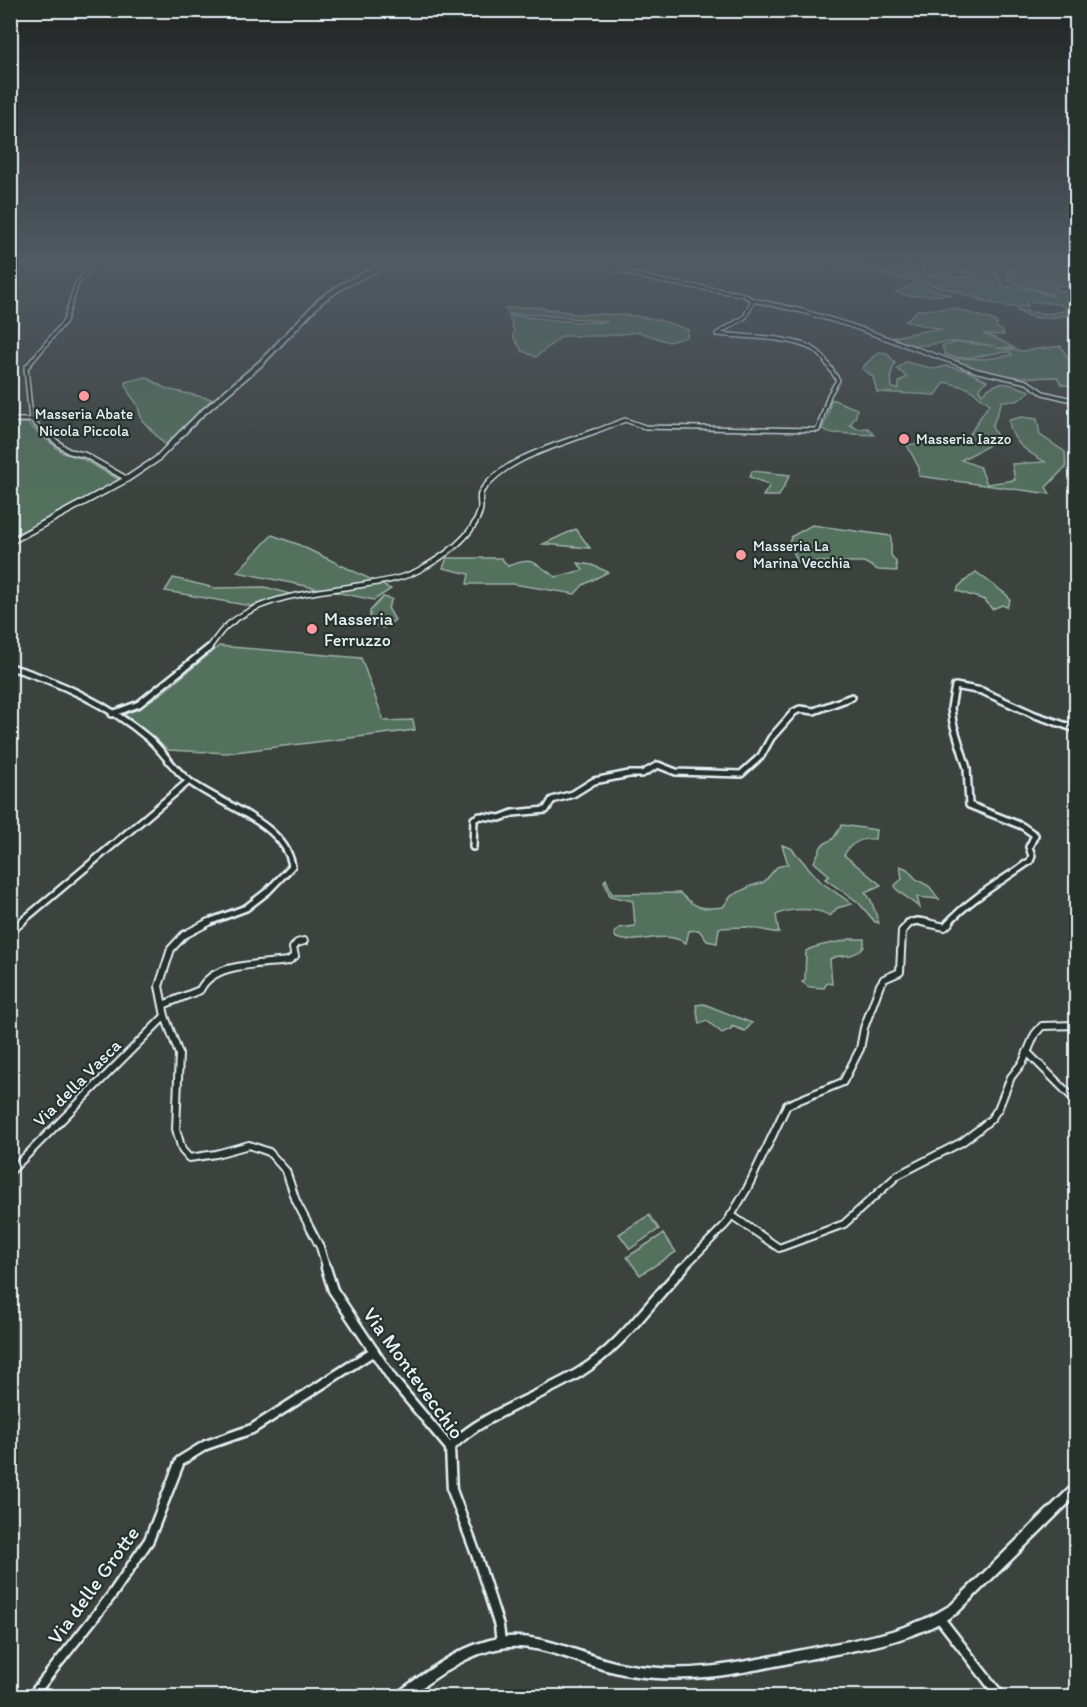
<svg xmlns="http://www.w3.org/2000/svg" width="1087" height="1707" font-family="Itim,sans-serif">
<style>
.green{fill:#52715b;stroke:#9db1aa;stroke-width:1.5}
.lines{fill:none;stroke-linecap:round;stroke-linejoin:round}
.minor-far4-casing{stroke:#e8f1f8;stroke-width:6}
.minor-far3-casing{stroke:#e8f1f8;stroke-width:7}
.minor-far2-casing{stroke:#e8f1f8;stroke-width:10}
.minor-far1-casing{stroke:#e8f1f8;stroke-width:10}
.minor-casing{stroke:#e8f1f8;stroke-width:13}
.tertiary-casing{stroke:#e8f1f8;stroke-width:15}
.secondary-far1-casing{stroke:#e8f1f8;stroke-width:8}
.secondary-casing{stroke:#e8f1f8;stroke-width:8}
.minor-far4{stroke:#26332d;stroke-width:3}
.minor-far3{stroke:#26332d;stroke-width:4}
.minor-far2{stroke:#26332d;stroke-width:5}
.minor-far1{stroke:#26332d;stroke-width:6}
.minor{stroke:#26332d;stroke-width:8}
.tertiary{stroke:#26332d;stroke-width:10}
.secondary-far1{stroke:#26332d;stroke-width:4.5}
.secondary{stroke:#26332d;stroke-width:5}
.poi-dot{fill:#ff9aa2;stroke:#26332d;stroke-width:2}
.labels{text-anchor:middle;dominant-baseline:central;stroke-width:4.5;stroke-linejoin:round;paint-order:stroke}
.far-poi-label{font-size:15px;fill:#e8f1f8;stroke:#26332d;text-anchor:start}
.poi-label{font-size:18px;fill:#e8f1f8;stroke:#26332d;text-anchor:start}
.street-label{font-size:18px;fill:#e8f1f8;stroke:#26332d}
.near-street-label{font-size:21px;fill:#e8f1f8;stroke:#26332d}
</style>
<rect width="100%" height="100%" fill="#3c423e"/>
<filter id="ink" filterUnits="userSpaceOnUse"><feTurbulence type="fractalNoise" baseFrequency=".0167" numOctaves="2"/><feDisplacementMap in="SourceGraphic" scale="12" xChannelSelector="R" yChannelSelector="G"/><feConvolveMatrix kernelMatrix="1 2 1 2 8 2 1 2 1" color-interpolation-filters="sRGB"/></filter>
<g filter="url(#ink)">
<path class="green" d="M 835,261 L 904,261 L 907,269 L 911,269 L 910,261 L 925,261 L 925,276 L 928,278 L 933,274 L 946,277 L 977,276 C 969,273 961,269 951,269 L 952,274 L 938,273 L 929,264 C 938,258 946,262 953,264 L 955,261 L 968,261 L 968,269 L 978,263 L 993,267 L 1004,286 L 1034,290 L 1053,297 L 1054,295 L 1006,281 L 1008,279 L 1006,275 L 1010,273 L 1010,270 L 986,262 L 1001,264 L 995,261 L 1076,261 L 1076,287 L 1058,286 L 1053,290 L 1076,292 L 1076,314 C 1052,316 1038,324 1016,310 L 1047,314 L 1068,310 L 1060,304 L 1026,301 L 1028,306 C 1002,311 979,298 955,291 C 915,280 873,273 832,265 Z
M 914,284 L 952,295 L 908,296 L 896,292 Z
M 535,307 L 570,312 L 571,314 C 611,314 651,313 688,330 L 687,337 L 669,342 L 639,332 L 603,336 L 562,336 L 536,357 L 522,351 L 513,336 L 514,331 L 509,316 C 542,317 575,325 608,322 L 542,315 L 508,314 L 505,308 Z
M 953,308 L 995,321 L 997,324 L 996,328 L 1002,330 L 1004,335 L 983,334 L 998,339 L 1014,348 L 996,348 L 1023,351 L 1061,346 L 1068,358 L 1076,361 L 1076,387 L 1061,384 L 1057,377 C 1035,378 969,378 956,358 L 985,359 L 1012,355 L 1010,352 C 990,351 965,364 945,354 L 942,346 L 959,342 L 994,346 C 980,344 967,341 952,342 C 932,342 911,352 894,337 L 929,330 L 943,330 L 905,321 L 918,310 Z
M 878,352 L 887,353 L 895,363 L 891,374 L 892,388 L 899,389 L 899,382 L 907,377 L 897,369 L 905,362 L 936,369 L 946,366 L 968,371 L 987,381 L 979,389 L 982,394 C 1000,377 1009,384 1030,391 L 1017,401 L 1002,401 L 992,427 L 997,436 L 988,446 L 961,460 L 980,467 L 987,484 L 1015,480 L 1012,464 L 1045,462 C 1027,451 1011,443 1009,420 L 1022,417 L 1037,419 L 1040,435 L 1065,452 L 1066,468 C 1057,473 1054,481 1046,487 L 1050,494 L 919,476 L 919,468 L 907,445 L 935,441 L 962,445 C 974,431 979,416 990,404 L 968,388 L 945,382 L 936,395 L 877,392 L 873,377 L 862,368 Z
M 146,377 L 166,389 L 212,399 L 165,445 L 142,420 L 137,404 L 129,393 L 125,382 Z
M 831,399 L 857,409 L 856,416 L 850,425 L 858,429 L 868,428 L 874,435 L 832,433 L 822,429 L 828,415 Z
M 11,423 L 27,423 L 63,453 L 81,458 L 120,480 L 11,537 Z
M 752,471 L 790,475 L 779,496 L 763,496 L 770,485 L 750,477 Z
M 812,525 L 891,536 L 891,555 L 896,562 L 897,571 L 878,570 L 864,562 L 798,562 L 789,542 L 792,536 Z
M 576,529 L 590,548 L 543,544 Z
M 272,535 L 297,544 L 391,589 L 374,600 L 237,572 Z
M 447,558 L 501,558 L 508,566 C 536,556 533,563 556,577 L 583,570 L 578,563 L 592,565 L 608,572 L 583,585 L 575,594 L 513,584 L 467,584 L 469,574 L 443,568 Z
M 976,572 L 1007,595 L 1010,600 L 1007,607 L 1002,605 L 992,609 L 985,600 L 957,591 L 959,586 Z
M 173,578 L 215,588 L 265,587 L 290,594 L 251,606 L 165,591 Z
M 383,597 L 392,599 L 388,608 L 395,620 L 384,628 L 370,624 L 370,611 Z
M 219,646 L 361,658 L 384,721 L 413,720 L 415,730 L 227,753 L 168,750 L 124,714 L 161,694 Z
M 842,825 L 876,830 L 875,839 C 861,838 851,842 844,855 L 881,885 L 865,892 L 871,900 L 879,923 L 875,922 L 858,902 L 825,879 L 830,876 L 814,862 L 822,845 L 833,839 Z
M 782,845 L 791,848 L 821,882 L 852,904 L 837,908 L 830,916 C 817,907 789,908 776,915 L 779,933 L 747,927 L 719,928 L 717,943 L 707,941 L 699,930 L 689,931 L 686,943 C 663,929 639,946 616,938 L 614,933 L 619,928 L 635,926 L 633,901 L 610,896 L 604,881 L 606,879 L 612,894 L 680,893 C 695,908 702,910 723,907 L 731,896 L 751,886 L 764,882 L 777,867 L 788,864 Z
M 900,866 L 907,869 L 917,880 L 929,886 L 939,899 L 917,897 L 920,908 L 896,889 L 895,885 L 902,879 Z
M 850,939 L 864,939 L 864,947 C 849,961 844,952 830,959 L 832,984 L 827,983 L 824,988 L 809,987 L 802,982 L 805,979 L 806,951 C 815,944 837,944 850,939 Z
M 704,1004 L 752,1023 L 745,1031 L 732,1026 L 731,1029 L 722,1033 L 707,1021 L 699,1024 L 696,1005 Z
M 649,1215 L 659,1229 L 630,1249 L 619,1234 Z
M 663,1234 L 676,1252 L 640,1275 L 627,1257 Z"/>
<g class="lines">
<defs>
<path id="minor-far4" d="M 616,261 L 624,264 L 620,271 L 665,282 L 741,294 L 753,300 L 802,311 L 852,326 L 978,371 L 1027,382 L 1043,393 L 1076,401
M 10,420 L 32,420
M 44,433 L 31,419 L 26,368 L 65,321 L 77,283 L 96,261
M 591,433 L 625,420 L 645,427 L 818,430 L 829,395 L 838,380 C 832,372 826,360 819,353 C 798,336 744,337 717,334 L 745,317 L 753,300"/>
<path id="minor-far3" d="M 43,431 L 68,451 L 85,455 L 127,479
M 208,649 C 214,642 220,631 228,625 C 263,595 318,592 362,585 C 380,582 403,579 419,570 C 442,558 473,537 480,511 C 482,503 477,496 483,489 C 509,456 557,446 595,431"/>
<path id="minor-far2" d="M 10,667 C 58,681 109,705 148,738 C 163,751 173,769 189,781 C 220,805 285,822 292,866 L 268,891 L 246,908 L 206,923
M 112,714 L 139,704 L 209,648
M 473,847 L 474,819 L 480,816 L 500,818 L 513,813 L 546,810 L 552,800 L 573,794 L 594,781 L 629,774 L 642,774 L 658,765 L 676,772 L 741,774 L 761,756 L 771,738 L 794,712 L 800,709 L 814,711 L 852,697
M 20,923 L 189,781
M 908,923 L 918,921 L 929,923
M 948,923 C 971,898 1002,881 1030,861 L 1032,856 L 1029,847 L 1035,835 L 1022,826 L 969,805 L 967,768 L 953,723 L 951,708 L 955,686 L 982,691 L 1035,715 L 1076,729"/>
<path id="minor-far1" d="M 209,922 L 184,935 L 171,949 L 159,986 L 165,1016 L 179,1054 L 176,1129 L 182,1150 L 189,1158 L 216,1154 L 249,1145 L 269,1152 L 286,1171 L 296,1201 L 320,1247 L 327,1270
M 922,922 L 945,927 L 950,922
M 10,932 L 22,922
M 163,1005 L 200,990 C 213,962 260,965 288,961 L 295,956 L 293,948 L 297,943 L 304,941
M 1027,1052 L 1076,1101
M 10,1172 L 165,1016
M 731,1215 L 779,1248 L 844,1224 L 898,1175 L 962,1142 L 978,1130 L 991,1119 L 998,1109 L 1011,1077 L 1023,1062 L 1035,1034 L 1042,1026 L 1076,1025
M 681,1270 L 726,1224 L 747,1189 L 787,1105 L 843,1082 L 860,1049 L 864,1028 L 880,985 L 884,979 L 900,972 L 902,931 L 911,922"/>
<path id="minor" d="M 326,1268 L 333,1290 L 393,1380 L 450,1448 L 452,1490 L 476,1554 L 499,1626 L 501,1643
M 450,1448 C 480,1415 542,1396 580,1372 C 622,1346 649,1303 683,1268
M 941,1620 L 1000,1696
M 32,1696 L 111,1596 L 149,1540 L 180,1461 L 206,1445 L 252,1429 L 374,1351"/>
<path id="tertiary" d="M 401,1696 C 431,1675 463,1649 500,1643 C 543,1636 582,1662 624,1669 C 690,1681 744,1667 808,1654 C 859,1644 909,1638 954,1609 L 1076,1489"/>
<path id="secondary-far1" d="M 182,433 L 201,414 L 261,363 L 321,300 L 342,286 L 392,261"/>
<path id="secondary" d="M 10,542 L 127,479 L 157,459 L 184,431"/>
</defs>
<use href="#minor-far4" class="minor-far4-casing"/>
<use href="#minor-far3" class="minor-far3-casing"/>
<use href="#minor-far2" class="minor-far2-casing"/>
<use href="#minor-far1" class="minor-far1-casing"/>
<use href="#minor" class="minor-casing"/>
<use href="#tertiary" class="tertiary-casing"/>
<use href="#secondary-far1" class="secondary-far1-casing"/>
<use href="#secondary" class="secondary-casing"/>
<use href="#minor-far4" class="minor-far4"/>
<use href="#minor-far3" class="minor-far3"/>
<use href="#minor-far2" class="minor-far2"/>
<use href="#minor-far1" class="minor-far1"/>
<use href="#minor" class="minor"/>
<use href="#tertiary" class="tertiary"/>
<use href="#secondary-far1" class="secondary-far1"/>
<use href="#secondary" class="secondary"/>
</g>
</g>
<linearGradient id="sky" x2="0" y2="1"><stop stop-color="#212422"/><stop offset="0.52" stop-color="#505a63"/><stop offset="1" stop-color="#505a63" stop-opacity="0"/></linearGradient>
<rect width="1087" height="500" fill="url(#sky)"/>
<g class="poi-dot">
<circle cx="84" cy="396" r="6"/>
<circle cx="904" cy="439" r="6"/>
<circle cx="741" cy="555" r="6"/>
<circle cx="312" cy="629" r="6"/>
</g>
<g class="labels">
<g class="far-poi-label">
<text x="84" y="414" text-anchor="middle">Masseria Abate<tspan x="84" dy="17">Nicola Piccola</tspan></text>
<text x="916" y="439">Masseria Iazzo</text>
<text x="753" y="546">Masseria La<tspan x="753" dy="17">Marina Vecchia</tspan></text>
</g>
<g class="poi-label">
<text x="324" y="619">Masseria<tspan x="324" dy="21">Ferruzzo</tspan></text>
</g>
<g class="street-label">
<text transform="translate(77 1083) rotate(-45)">Via della Vasca</text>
</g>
<g class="near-street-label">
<text transform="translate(414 1373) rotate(54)">Via Montevecchio</text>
<text transform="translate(93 1585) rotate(-54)">Via delle Grotte</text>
</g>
</g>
<rect width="1087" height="1707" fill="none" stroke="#26332d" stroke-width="36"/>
<rect x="18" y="18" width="1051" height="1671" fill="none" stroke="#e8f1f8" stroke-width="2" filter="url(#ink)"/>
</svg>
